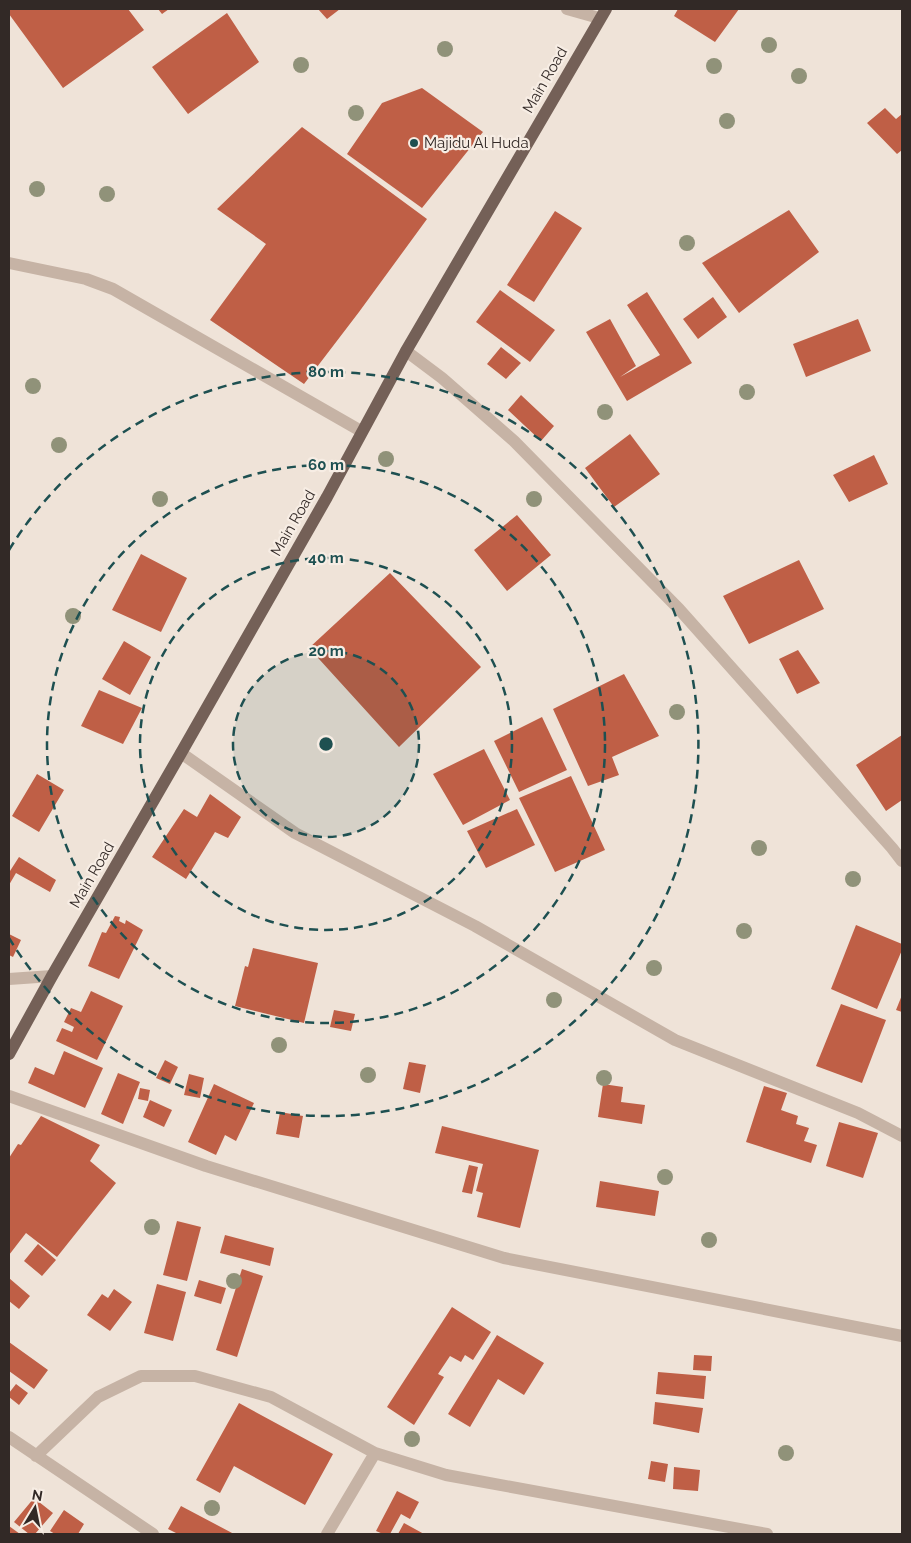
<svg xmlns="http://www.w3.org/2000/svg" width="911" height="1543" font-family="Raleway,sans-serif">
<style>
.building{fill:#bf5f46}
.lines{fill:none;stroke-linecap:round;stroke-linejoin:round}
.minor{stroke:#c6b3a5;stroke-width:12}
.major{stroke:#746057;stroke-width:12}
.tree{fill:#909279}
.ring{fill:none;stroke:#1e5051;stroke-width:2.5;stroke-dasharray:9 6}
.poi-dot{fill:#1e5051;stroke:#f7ede4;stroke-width:2}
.labels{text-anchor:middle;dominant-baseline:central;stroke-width:4.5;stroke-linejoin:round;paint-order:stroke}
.street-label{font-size:15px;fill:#322926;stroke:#f7ede4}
.poi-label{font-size:15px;fill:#322926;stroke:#f7ede4;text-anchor:start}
.centre{fill:#1e5051;stroke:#f7ede4;stroke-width:2.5}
.ring-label{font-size:15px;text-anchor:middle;font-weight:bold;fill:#1e5051;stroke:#f7ede4;stroke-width:4.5;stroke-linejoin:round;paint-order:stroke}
</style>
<rect width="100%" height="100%" fill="#efe3d8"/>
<path class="building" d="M 9,9 L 128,9 L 144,30 L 63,88 L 9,14 Z
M 158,9 L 169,9 L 162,14 Z
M 318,9 L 340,9 L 327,19 Z
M 678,9 L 739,9 L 715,42 L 674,16 Z
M 227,13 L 259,62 L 188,114 L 152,67 Z
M 422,88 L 483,132 L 422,208 L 347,154 L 382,103 Z
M 885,108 L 896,119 L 902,114 L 902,150 L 897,154 L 867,123 Z
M 302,127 L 427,219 L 359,312 L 304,384 L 210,320 L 266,244 L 217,209 Z
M 789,210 L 819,252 L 739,313 L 702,263 Z
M 555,211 L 582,228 L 534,302 L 507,285 Z
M 500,290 L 555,330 L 530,362 L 476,322 Z
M 647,292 L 692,363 L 627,401 L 586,332 L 610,319 L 636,366 L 620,377 L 660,355 L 627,305 Z
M 713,297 L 727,317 L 698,339 L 683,319 Z
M 858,319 L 871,351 L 806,377 L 793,344 Z
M 501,347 L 521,363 L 506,379 L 487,364 Z
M 521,395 L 554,426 L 541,441 L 508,410 Z
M 630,434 L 660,474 L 614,507 L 585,468 Z
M 874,455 L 888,484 L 849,502 L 833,475 Z
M 517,515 L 551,555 L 507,591 L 474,550 Z
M 141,554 L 187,578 L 161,632 L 112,610 Z
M 799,560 L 824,609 L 749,644 L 723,596 Z
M 390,573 L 481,667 L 399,747 L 309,648 Z
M 124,641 L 151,657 L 130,695 L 102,679 Z
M 798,650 L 820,683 L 797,694 L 779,659 Z
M 624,674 L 659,736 L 612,757 L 619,775 L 588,786 L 553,709 Z
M 99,690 L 142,708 L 123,744 L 81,726 Z
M 542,717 L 567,770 L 519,792 L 494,741 Z
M 902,735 L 902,800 L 886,811 L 856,765 Z
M 484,749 L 510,800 L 463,825 L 433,774 Z
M 37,774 L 64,790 L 39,832 L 12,816 Z
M 571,776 L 605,850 L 555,872 L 519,798 Z
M 210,794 L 241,817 L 228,838 L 215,832 L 186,879 L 152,857 L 184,809 L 197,817 Z
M 517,809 L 535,845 L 486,868 L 467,831 Z
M 19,857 L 56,880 L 50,892 L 16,873 L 9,885 L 9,870 L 10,871 Z
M 115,916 L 120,917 L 119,921 L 125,924 L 126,920 L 143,930 L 119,979 L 88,966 L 102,932 L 106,933 Z
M 856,925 L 902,944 L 902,950 L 877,1009 L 831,989 Z
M 9,934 L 21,940 L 13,957 L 9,955 Z
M 253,948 L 318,963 L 304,1023 L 235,1006 L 245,966 L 248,967 Z
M 91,991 L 123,1006 L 97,1060 L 56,1041 L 62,1028 L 72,1032 L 74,1027 L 64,1022 L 71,1008 L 81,1012 Z
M 902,995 L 902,1012 L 896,1010 Z
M 841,1004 L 886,1020 L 862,1083 L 816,1066 Z
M 334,1010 L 355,1014 L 351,1031 L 330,1027 Z
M 64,1051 L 103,1068 L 85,1108 L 28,1083 L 35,1067 L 54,1075 Z
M 165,1060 L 178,1067 L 170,1084 L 156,1078 Z
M 409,1062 L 426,1065 L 420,1093 L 403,1089 Z
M 118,1073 L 140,1082 L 123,1124 L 101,1114 Z
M 189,1074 L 204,1078 L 200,1098 L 184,1095 Z
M 214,1084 L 254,1103 L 236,1141 L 225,1135 L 216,1155 L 188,1142 Z
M 603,1084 L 623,1087 L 621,1102 L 645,1105 L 642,1124 L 598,1117 Z
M 764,1086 L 787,1093 L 781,1110 L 798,1116 L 796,1124 L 809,1128 L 804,1141 L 817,1145 L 811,1163 L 746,1142 Z
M 140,1088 L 150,1090 L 148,1101 L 138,1099 Z
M 150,1100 L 172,1110 L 164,1127 L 143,1117 Z
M 280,1112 L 303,1116 L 299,1138 L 276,1134 Z
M 41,1116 L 100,1145 L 90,1161 L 116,1183 L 57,1257 L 26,1233 L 9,1255 L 9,1158 L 18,1144 L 21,1145 Z
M 839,1122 L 878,1133 L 863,1178 L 826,1166 Z
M 442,1126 L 539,1150 L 520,1228 L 477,1217 L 483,1193 L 476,1191 L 483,1164 L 435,1153 Z
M 469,1165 L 478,1167 L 472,1194 L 462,1192 Z
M 600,1181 L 659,1191 L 655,1216 L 596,1207 Z
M 177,1221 L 201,1227 L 187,1281 L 163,1275 Z
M 225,1235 L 274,1248 L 270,1266 L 220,1253 Z
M 38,1244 L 56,1260 L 42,1276 L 24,1261 Z
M 242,1269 L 263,1276 L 237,1357 L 216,1350 Z
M 9,1278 L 30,1296 L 19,1309 L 9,1301 Z
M 199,1280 L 226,1288 L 221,1304 L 194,1296 Z
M 157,1284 L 186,1292 L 173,1341 L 144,1333 Z
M 114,1289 L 132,1302 L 110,1331 L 87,1315 L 102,1294 L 108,1298 Z
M 452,1307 L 491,1332 L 473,1360 L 465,1355 L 461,1362 L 450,1356 L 438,1374 L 444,1377 L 414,1425 L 387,1407 Z
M 497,1335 L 544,1363 L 524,1395 L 498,1379 L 470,1427 L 448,1414 Z
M 9,1342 L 48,1370 L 34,1389 L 9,1371 Z
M 694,1355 L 712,1356 L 711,1371 L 693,1370 Z
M 658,1372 L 706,1376 L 704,1399 L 656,1394 Z
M 16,1384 L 28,1393 L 19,1405 L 9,1397 L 9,1393 Z
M 655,1402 L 703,1408 L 699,1433 L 653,1424 Z
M 239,1403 L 333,1454 L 305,1505 L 234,1466 L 220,1493 L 196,1480 Z
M 651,1461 L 668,1464 L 665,1482 L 648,1479 Z
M 674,1467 L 700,1470 L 698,1491 L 673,1489 Z
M 397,1491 L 419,1502 L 410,1519 L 401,1514 L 390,1534 L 383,1534 L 376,1531 Z
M 34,1498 L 53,1513 L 35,1534 L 29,1534 L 14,1522 Z
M 181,1506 L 234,1534 L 178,1534 L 168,1529 Z
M 64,1510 L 84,1524 L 78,1534 L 55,1534 L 50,1531 Z
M 404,1523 L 424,1534 L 398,1534 Z
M 9,1526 L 20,1534 L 9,1534 Z"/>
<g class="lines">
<path class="minor" d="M 567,9 L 599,18
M 9,263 L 86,279 L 113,289 L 361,431
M 406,351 L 442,378 L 514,441 L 679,609 L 892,848 L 902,861
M 181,753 L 295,833 L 475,926 L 675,1040 L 858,1113 L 902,1136
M 9,979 L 52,976
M 9,1096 L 206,1166 L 504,1258 L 902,1336
M 9,1437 L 153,1534
M 36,1456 L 98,1397 L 141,1376 L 195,1376 L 271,1397 L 375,1453 L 446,1475 L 767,1534
M 327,1534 L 375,1453"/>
<path class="major" d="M 9,1054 L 52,976 L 181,753 L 327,497 L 406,351 L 606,9"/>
</g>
<g class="tree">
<circle cx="769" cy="45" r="8"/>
<circle cx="445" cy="49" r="8"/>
<circle cx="301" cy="65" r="8"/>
<circle cx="714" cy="66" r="8"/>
<circle cx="799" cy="76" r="8"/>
<circle cx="356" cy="113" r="8"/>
<circle cx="727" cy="121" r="8"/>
<circle cx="37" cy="189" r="8"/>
<circle cx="107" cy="194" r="8"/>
<circle cx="687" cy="243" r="8"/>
<circle cx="33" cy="386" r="8"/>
<circle cx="747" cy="392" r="8"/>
<circle cx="605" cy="412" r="8"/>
<circle cx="59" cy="445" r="8"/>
<circle cx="386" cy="459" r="8"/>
<circle cx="160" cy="499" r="8"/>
<circle cx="534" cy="499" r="8"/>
<circle cx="73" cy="616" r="8"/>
<circle cx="677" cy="712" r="8"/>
<circle cx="759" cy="848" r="8"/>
<circle cx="853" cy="879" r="8"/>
<circle cx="744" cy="931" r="8"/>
<circle cx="654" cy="968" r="8"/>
<circle cx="554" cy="1000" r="8"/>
<circle cx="279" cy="1045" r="8"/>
<circle cx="368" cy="1075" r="8"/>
<circle cx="604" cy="1078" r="8"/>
<circle cx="665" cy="1177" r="8"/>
<circle cx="152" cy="1227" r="8"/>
<circle cx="709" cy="1240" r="8"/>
<circle cx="234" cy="1281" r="8"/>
<circle cx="412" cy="1439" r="8"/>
<circle cx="786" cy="1453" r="8"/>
<circle cx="212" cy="1508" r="8"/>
</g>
<circle cx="326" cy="744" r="93" fill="#1e5051" fill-opacity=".12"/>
<g class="ring">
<circle cx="326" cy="744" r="93"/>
<circle cx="326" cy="744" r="186"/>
<circle cx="326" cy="744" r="279"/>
<path d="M9 550A372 372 0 1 1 9 938"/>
</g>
<circle class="poi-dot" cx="414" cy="143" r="5"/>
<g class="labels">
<g class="street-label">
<text transform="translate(545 80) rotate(-60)">Main Road</text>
<text transform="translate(293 523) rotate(-60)">Main Road</text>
<text transform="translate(92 875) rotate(-60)">Main Road</text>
</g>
<g class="poi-label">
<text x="424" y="143">Majidu Al Huda</text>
</g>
</g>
<circle cx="326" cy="744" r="8" class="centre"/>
<g class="ring-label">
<text x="326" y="377">80 m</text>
<text x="326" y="470">60 m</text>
<text x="326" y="563">40 m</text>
<text x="326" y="656">20 m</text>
</g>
<rect width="911" height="1543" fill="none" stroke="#322926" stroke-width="20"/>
<g transform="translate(35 1508) rotate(10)" stroke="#f7ede4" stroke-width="4" paint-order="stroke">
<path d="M0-4L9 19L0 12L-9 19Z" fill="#322926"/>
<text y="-8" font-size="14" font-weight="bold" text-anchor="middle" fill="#322926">N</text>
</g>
</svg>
